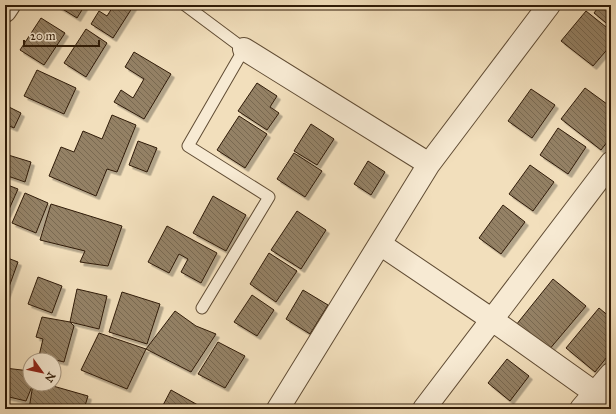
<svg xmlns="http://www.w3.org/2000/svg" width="616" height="414" font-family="'IM FELL Great Primer',serif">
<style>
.building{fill:url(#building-back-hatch);stroke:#2f1b07;filter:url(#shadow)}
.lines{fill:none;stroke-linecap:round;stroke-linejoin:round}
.service-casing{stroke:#604c34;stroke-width:13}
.minor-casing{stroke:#604c34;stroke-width:24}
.service{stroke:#f7ead3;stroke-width:11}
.minor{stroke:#f7ead3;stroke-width:22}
</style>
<defs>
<pattern id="building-back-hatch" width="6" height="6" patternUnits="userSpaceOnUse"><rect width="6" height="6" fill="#948165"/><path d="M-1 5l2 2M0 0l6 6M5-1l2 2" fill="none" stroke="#796951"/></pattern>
<filter id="shadow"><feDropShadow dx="3.5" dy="3.5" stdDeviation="0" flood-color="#0004"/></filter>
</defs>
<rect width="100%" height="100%" fill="#f2dfbc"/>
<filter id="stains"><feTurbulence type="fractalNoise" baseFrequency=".005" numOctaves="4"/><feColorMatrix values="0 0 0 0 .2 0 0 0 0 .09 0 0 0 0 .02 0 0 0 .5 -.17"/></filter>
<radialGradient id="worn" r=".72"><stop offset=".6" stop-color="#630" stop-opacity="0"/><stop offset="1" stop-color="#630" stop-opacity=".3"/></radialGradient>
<path class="building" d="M 56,5 L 85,5 L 77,18 Z
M 114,5 L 134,5 L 113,38 L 91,24 L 99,11 L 107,16 Z
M 600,5 L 611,5 L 611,27 L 594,13 Z
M 586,11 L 611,31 L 611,45 L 593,66 L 561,41 Z
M 41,18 L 65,33 L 44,65 L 20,50 Z
M 86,29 L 107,43 L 86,77 L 64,63 Z
M 134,52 L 171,74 L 144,119 L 114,102 L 121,90 L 133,98 L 144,79 L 125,67 Z
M 37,70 L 76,88 L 64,114 L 24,96 Z
M 257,83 L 277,96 L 270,107 L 279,113 L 267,130 L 238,111 Z
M 585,88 L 611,107 L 611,137 L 601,150 L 561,119 Z
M 531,89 L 555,105 L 532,138 L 508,121 Z
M 5,105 L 21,113 L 14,128 L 5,124 Z
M 112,115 L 136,125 L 117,172 L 107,169 L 96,196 L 49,176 L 61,147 L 74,152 L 83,131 L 102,139 Z
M 239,116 L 267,134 L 245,168 L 217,150 Z
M 311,124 L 334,139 L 317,165 L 294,151 Z
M 558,128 L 586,147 L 568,174 L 540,155 Z
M 138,141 L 157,148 L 147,172 L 129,165 Z
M 294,153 L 322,171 L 305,197 L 277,179 Z
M 5,154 L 31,162 L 25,182 L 5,175 Z
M 368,161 L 385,172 L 371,195 L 354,184 Z
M 530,165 L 554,182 L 533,211 L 509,194 Z
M 5,184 L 18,189 L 7,214 L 5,213 Z
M 25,193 L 48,203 L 36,233 L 12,223 Z
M 213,196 L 246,215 L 226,251 L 193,233 Z
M 51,204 L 122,226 L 108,266 L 80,262 L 85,251 L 40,240 Z
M 503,205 L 525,222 L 501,254 L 479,238 Z
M 297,211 L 326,230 L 301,269 L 271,250 Z
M 167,226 L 217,253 L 201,283 L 181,272 L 188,259 L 179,254 L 169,273 L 148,262 Z
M 269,253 L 297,271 L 276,302 L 250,284 Z
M 5,257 L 18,262 L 5,298 Z
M 38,277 L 62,286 L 52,313 L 28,304 Z
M 553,279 L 586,306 L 548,351 L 516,325 Z
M 77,289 L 107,296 L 99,329 L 70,322 Z
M 303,290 L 328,305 L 310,334 L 286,319 Z
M 122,292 L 160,304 L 147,344 L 109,332 Z
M 252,295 L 274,310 L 257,336 L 234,322 Z
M 599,308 L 611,318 L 611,352 L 595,372 L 566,348 Z
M 175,311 L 196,326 L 216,334 L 191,372 L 146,349 Z
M 42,317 L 70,322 L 74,326 L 64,362 L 39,356 L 43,339 L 36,337 Z
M 99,333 L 146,349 L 127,389 L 81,370 Z
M 218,342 L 245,356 L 225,388 L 198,374 Z
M 507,359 L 529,376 L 510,401 L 488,383 Z
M 5,368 L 30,371 L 30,384 L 33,384 L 26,401 L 5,396 Z
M 33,384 L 46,384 L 88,396 L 84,409 L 29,409 Z
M 171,390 L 205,409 L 161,409 Z"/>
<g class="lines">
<defs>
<path id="service" d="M 185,5 L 244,49 L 188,146 L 269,197 L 202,308"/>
<path id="minor" d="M 5,11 L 9,5
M 244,49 L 429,164
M 380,244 L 491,319 L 595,393 L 611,409
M 278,409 L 429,164 L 549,5
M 424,409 L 611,163
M 581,409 L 611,374"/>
</defs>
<use href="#service" class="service-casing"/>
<use href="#minor" class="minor-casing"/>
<use href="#service" class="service"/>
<use href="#minor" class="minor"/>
</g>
<rect width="616" height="414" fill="none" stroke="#f2dfbc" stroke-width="20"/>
<rect x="6" y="6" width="604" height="402" fill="none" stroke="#2f1b07" stroke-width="2"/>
<rect x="10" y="10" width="596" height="394" fill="none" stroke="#2f1b07"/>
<g transform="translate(42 372) rotate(123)"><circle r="19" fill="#f7ead3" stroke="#a79781"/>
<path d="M0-3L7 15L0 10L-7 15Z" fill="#8f2418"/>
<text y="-6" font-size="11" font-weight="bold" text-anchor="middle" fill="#2f1b07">N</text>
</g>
<path d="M24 40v6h75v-6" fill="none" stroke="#2f1b07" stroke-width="2"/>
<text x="30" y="40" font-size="12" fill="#2f1b07" stroke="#f7ead3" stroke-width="3" paint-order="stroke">20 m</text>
<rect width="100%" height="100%" filter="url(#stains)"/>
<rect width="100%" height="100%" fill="url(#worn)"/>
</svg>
